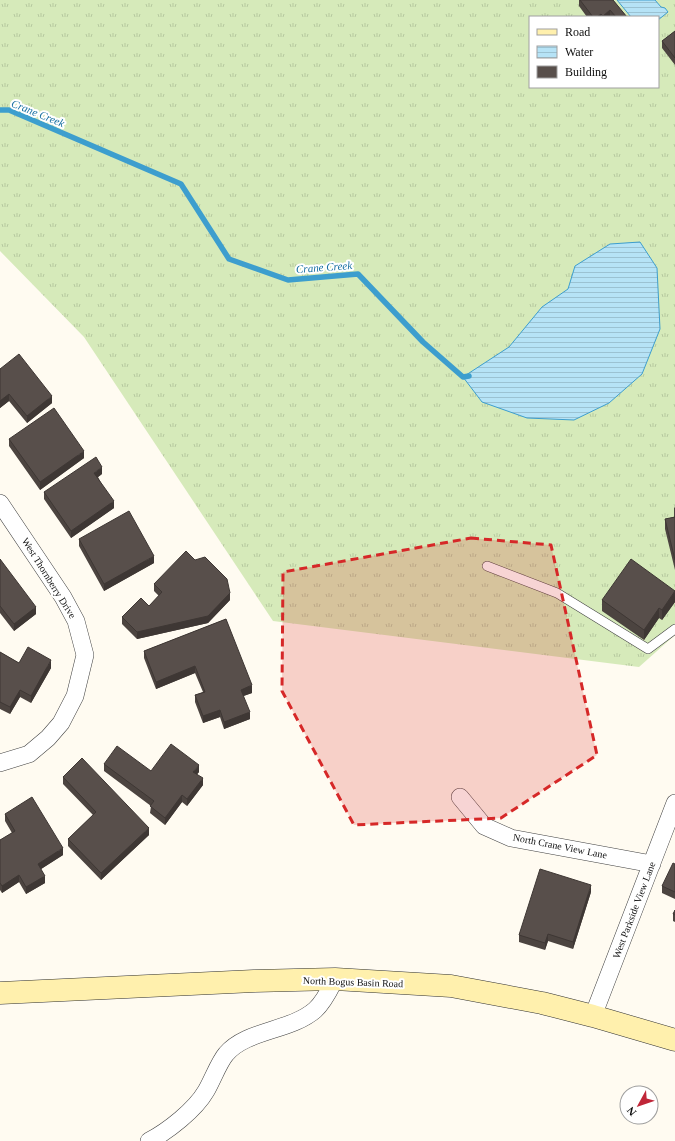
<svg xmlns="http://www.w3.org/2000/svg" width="675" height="1141" font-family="'Times New Roman',serif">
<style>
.grass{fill:url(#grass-tufts);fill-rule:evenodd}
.water{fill:url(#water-rules);stroke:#3d9ece}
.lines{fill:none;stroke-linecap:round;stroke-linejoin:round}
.stream{stroke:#3d9ece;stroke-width:5.5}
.lane-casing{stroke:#424242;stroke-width:10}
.street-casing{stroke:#424242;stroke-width:18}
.secondary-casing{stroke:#313131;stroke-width:23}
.lane{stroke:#fff;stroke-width:9}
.street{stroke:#fff;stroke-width:17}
.secondary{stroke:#fff0ad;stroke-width:22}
.wall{fill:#4c4440}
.shaded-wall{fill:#3e3734}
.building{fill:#584f4b;stroke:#3e3734}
.marked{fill:#d62828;fill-opacity:0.2;stroke:#d62828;stroke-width:3;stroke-dasharray:8 5;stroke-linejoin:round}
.labels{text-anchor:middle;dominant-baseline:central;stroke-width:4;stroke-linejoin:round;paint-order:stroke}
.street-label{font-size:10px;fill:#0f0f0f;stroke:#fff}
.water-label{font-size:11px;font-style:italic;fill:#176fa2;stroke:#fff}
</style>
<defs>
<pattern id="grass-tufts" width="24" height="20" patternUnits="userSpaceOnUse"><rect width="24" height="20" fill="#d6eaba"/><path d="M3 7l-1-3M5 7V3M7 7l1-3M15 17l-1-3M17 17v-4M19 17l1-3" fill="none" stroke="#b6c89f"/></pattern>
<pattern id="water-rules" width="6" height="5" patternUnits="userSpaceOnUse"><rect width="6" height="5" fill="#b6e3f6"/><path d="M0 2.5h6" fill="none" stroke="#9bc2d2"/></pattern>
</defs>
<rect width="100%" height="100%" fill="#fffbf1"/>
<path class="grass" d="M 0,0 L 675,0 L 675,635 L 639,667 L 273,621 L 84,337 L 0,251 ZM 530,17 L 658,17 L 658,87 L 530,87 Z"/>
<path class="water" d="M 617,0 L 655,0 L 661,7 L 665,8 L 668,12 L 658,20 L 658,17 L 631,17 Z
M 640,242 L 657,268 L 660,329 L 642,374 L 609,403 L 574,420 L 527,418 L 482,402 L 463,377 L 509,347 L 542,307 L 568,289 L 575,266 L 610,244 Z"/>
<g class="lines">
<path class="stream" d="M 0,110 L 9,110 L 181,184 L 229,259 L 288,280 L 358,274 L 423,342 L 463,377 L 469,376"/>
<defs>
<path id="lane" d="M 487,566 L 557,593 L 648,649 L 675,629"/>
<path id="street" d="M 0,503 L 63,597 L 76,621 L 85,655 L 75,696 L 61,723 L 48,738 L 29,754 L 0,763
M 460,797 L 484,826 L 511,838 L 652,864
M 593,1016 L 675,803
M 149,1141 C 168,1131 195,1110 206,1091 C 212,1081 219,1062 226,1054 C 246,1030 291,1031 315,1010 C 324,1002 330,989 335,979"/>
<path id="secondary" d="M 0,993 L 254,981 L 335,979 L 451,986 L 542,1003 L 593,1016 L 675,1040"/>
</defs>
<use href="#lane" class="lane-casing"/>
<use href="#street" class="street-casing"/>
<use href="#secondary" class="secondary-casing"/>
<use href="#lane" class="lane"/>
<use href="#street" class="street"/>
<use href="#secondary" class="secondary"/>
</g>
<path class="wall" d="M 579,0 L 613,0 L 627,17 L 587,17 L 579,6 Z
M 675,31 L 675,65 L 662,48 L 662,41 Z
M 0,369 L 52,403 L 27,423 L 9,401 L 0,408 Z
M 9,439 L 84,458 L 40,490 L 9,446 Z
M 102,474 L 98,477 L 114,508 L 71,538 L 44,499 L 44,492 Z
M 675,507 L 675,570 L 665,529 L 665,519 L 674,517 L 674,508 Z
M 79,539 L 154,563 L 104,591 L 79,546 Z
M 0,559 L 36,614 L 14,631 L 0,613 Z
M 154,584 L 230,600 L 208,623 L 137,639 L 122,624 L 122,617 L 149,606 L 159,596 L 154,591 Z
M 675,591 L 675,602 L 662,620 L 659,618 L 644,640 L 602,611 L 602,600 Z
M 226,619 L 252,693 L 243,696 L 250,719 L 224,729 L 220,717 L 203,723 L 195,702 L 195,695 L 203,692 L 195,673 L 156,689 L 144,658 L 144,651 Z
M 0,652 L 19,663 L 51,668 L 31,703 L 20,697 L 10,714 L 0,709 Z
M 104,764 L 151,771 L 199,772 L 197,774 L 203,785 L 187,806 L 182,802 L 165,825 L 150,813 L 151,806 L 104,771 Z
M 63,777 L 149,835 L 101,880 L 68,846 L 68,839 L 93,815 L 63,784 Z
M 5,814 L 63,855 L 41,869 L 45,883 L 26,894 L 19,882 L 2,893 L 0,890 L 0,840 L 12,833 L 5,821 Z
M 675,864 L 675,899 L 662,893 L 662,886 Z
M 591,892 L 573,949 L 548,941 L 545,950 L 519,942 L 519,935 Z
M 675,910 L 675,922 L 673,921 L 673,914 Z"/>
<path class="shaded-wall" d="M 610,10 L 610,17 L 603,17 L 603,16 Z
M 601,14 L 601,17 L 597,17 Z
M 9,394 L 9,401 L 0,408 L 0,401 Z
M 52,396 L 52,403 L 27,423 L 27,416 Z
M 84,451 L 84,458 L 40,490 L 40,482 Z
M 102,467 L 102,474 L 94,480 L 94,473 Z
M 114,501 L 114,508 L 71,538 L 71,531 Z
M 154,556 L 154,563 L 104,591 L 104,584 Z
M 675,592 L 675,602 L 662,620 L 662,610 Z
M 230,593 L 230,600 L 208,623 L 137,639 L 137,632 Z
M 36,607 L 36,614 L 14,631 L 14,624 Z
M 659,608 L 659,618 L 644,640 L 644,630 Z
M 51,660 L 51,668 L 31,703 L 31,696 Z
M 195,666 L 195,673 L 156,689 L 156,682 Z
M 252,685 L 252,693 L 241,697 L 241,690 Z
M 20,690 L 20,697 L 10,714 L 10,707 Z
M 220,710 L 220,717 L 203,723 L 203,716 Z
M 250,712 L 250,719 L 224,729 L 224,722 Z
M 199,765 L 199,772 L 193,779 L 193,772 Z
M 203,778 L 203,785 L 187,806 L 187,799 Z
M 182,795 L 182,802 L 165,825 L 165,818 Z
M 149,828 L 149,835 L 101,880 L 101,873 Z
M 63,848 L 63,855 L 38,871 L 38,864 Z
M 19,875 L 19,882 L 2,893 L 2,886 Z
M 45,876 L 45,883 L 26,894 L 26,887 Z
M 591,885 L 591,892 L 573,949 L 573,942 Z
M 548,934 L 548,941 L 545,950 L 545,943 Z"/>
<path class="building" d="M 580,0 L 613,0 L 627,17 L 616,17 L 610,10 L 603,16 L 601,14 L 597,17 L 593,17 Z
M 675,31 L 675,58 L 662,41 Z
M 19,354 L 52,396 L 27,416 L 9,394 L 0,401 L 0,369 Z
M 54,408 L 84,451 L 40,482 L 9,439 Z
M 96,457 L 102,467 L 94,473 L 114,501 L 71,531 L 44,492 Z
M 129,511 L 154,556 L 104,584 L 79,539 Z
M 675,517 L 675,560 L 665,519 Z
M 186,551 L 195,560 L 205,557 L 227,579 L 230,593 L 208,616 L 137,632 L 122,617 L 141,598 L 149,606 L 162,592 L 154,584 Z
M 0,559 L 36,607 L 14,624 L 0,606 Z
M 631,559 L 675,591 L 662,610 L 659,608 L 644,630 L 602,600 Z
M 226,619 L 252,685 L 241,690 L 250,712 L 224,722 L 220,710 L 203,716 L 195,695 L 205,692 L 195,666 L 156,682 L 144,651 Z
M 28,647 L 51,660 L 31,696 L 20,690 L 10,707 L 0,702 L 0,652 L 19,663 Z
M 171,744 L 199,765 L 193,772 L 203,778 L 187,799 L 182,795 L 165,818 L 150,806 L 154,801 L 104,764 L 117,746 L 151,771 Z
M 82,758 L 149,828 L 101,873 L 68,839 L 96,812 L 63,777 Z
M 32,797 L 63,848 L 38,864 L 45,876 L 26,887 L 19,875 L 2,886 L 0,883 L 0,840 L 15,831 L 5,814 Z
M 673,863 L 675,864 L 675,892 L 662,886 Z
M 540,869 L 591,885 L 573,942 L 548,934 L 545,943 L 519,935 Z
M 675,910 L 675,915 L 673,914 Z"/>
<path class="marked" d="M 471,538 L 551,545 L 597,755 L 501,818 L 354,825 L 282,691 L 283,572 Z"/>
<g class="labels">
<g class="street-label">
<text transform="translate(49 578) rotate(58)">West Thornberry Drive</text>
<text transform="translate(560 846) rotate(11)">North Crane View Lane</text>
<text transform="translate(634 910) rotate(-69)">West Parkside View Lane</text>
<text transform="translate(353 982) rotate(2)">North Bogus Basin Road</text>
</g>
<g class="water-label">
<text transform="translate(38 113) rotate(22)">Crane Creek</text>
<text transform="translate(324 267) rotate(-4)">Crane Creek</text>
</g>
</g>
<rect x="529" y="16" width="130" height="72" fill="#ffffff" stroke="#9f9f9f"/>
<rect x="537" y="29" width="20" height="6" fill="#fff0ad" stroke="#9f9f9f"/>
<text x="565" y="36" font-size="12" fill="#0f0f0f">Road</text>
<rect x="537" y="46" width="20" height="12" fill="url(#water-rules)" stroke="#9f9f9f"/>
<text x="565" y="56" font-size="12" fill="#0f0f0f">Water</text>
<rect x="537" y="66" width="20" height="12" fill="#584f4b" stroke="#9f9f9f"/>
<text x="565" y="76" font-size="12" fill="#0f0f0f">Building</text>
<g transform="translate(639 1105) rotate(230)"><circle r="19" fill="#ffffff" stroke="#9f9f9f"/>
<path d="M0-3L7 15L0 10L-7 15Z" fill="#c02638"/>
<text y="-6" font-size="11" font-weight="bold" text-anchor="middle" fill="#0f0f0f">N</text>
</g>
</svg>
